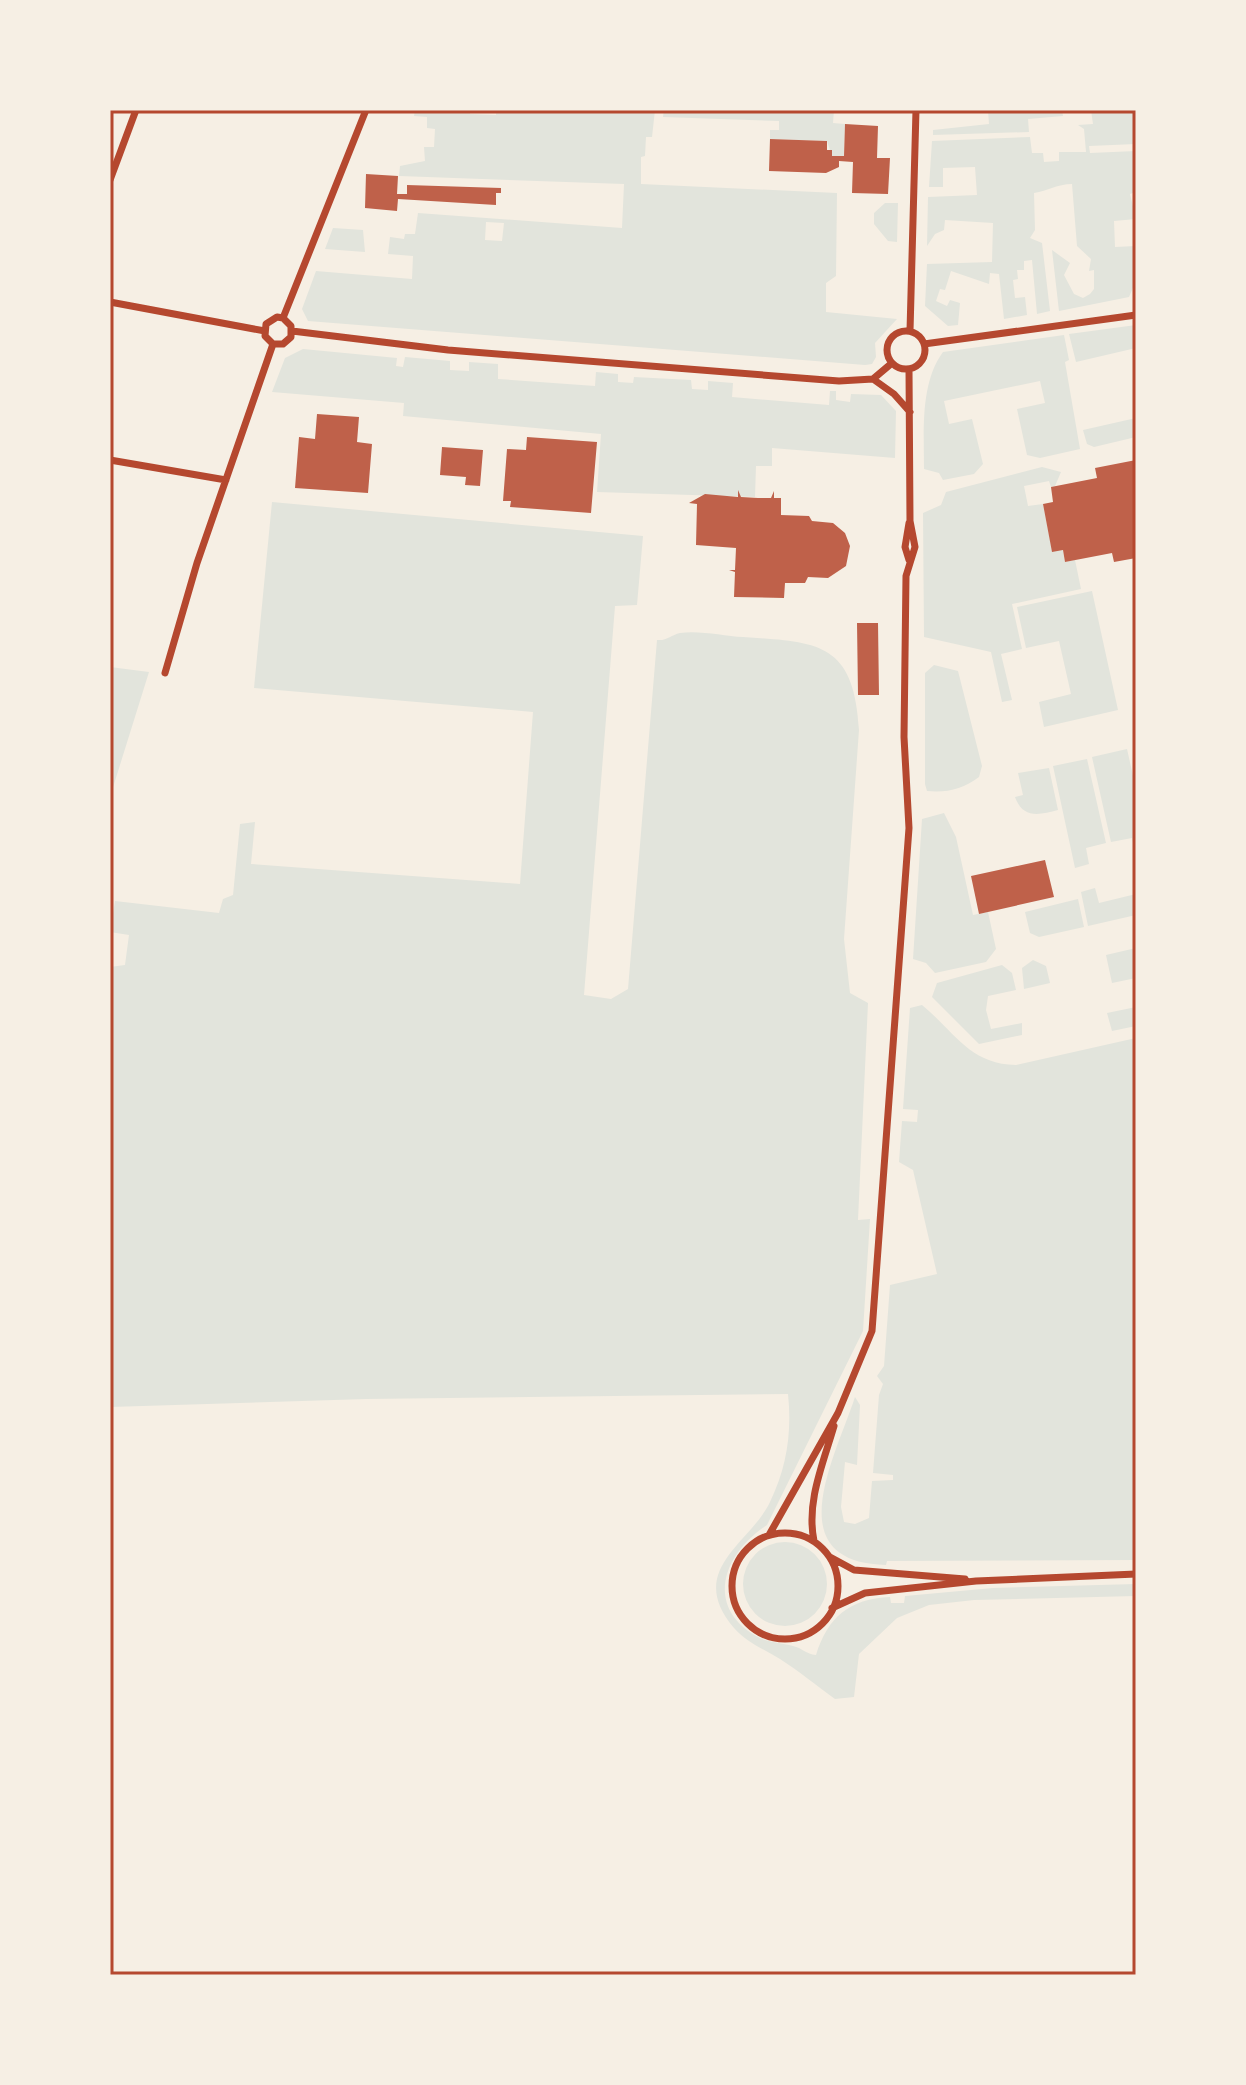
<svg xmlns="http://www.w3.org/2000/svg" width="1246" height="2085" font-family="'Roboto Condensed',sans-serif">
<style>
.green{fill:#e2e4dc;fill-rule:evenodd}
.building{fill:#bf614a}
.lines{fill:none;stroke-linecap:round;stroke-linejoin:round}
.minor{stroke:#b5482f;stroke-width:7}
.neatline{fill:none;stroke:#b5482f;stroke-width:3}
</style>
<rect width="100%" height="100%" fill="#f6efe4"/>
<path class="green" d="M 415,110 L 470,110 L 470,114 L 496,115 L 496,110 L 655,110 L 652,137 L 646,137 L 645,156 L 641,157 L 641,184 L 837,193 L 836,276 L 826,283 L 826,312 L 897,319 L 875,343 L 876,357 L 872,364 L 865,365 L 308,321 L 302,309 L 316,271 L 412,279 L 413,256 L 388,254 L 390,237 L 404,239 L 405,234 L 415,234 L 418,213 L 622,228 L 624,184 L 399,176 L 400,166 L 425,161 L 424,147 L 434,147 L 435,129 L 427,128 L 427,117 L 414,116 ZM 486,222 L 504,223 L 502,241 L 485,240 Z
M 664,110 L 834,110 L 833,123 L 845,124 L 844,156 L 832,156 L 827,141 L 770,139 L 770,130 L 779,130 L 779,121 L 663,117 Z
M 988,110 L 1062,110 L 1063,116 L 1028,119 L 1029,132 L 933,135 L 933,130 L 989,124 Z
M 1091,110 L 1136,110 L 1136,144 L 1089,146 L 1090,153 L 1136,151 L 1136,192 L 1130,194 L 1136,219 L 1114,221 L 1115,247 L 1136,246 L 1136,281 L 1129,297 L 1059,311 L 1052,250 L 1070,263 L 1064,275 L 1074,294 L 1083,298 L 1090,294 L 1094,289 L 1094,270 L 1089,271 L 1091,259 L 1077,246 L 1072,184 C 1057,184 1048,191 1034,193 L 1035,230 L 1030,238 L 1042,243 L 1050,311 L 1037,314 L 1032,260 L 1024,261 L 1024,270 L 1017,270 L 1018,279 L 1013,280 L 1015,298 L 1025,297 L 1027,315 L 1004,319 L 999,274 L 990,273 L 989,284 L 951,271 L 945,290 L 940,289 L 936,301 L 947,306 L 950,300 L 960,303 L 958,325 L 948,326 L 925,306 L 927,264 L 992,262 L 993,223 L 945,220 L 944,230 L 935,234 L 927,246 L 928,197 L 977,195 L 975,167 L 943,168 L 943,187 L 929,187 L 932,141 L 1030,137 L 1032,153 L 1043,153 L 1044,162 L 1059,161 L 1059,152 L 1086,152 L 1084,129 L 1078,125 L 1093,124 Z
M 885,203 L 898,203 L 897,242 L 888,241 L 874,224 L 874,213 Z
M 333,228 L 363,230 L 365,252 L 325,249 Z
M 1136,325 L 1136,348 L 1076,362 L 1069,334 Z
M 1064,335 L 1069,360 L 1065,362 L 1080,449 L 1040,458 L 1027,455 L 1017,409 L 1045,403 L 1040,381 L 944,401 L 949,424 L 972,419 L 983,464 L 974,474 L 943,480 L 939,473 L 924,469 C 924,431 920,383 943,352 Z
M 303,349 L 397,358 L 396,366 L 403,367 L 405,357 L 450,361 L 450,370 L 469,371 L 469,362 L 498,364 L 498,379 L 595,386 L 596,372 L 618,374 L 618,382 L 633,383 L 634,377 L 691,380 L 692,389 L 708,390 L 708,381 L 733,383 L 732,397 L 829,405 L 830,391 L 836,391 L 836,400 L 850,402 L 851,394 L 881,395 L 896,411 L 895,458 L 772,448 L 772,466 L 756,466 L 755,497 L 597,492 L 601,434 L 403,416 L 404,403 L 272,392 L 285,358 Z
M 1136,418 L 1136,437 L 1094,447 L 1087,444 L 1083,430 Z
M 1042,467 L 1061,472 L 1055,486 L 1051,487 L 1049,481 L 1024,486 L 1028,506 L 1043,504 L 1052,551 L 1063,550 L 1065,562 L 1075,560 L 1081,589 L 1012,604 L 1022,649 L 1001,654 L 1012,700 L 1002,702 L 991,652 L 924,637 L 923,513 L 941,505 L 946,492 Z
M 272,502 L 643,536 L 637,605 L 615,606 L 584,995 L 611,999 L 628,989 L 657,640 C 667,641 671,635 680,633 C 699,630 724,636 743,637 C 818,642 854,642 859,730 L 844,939 L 850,993 L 868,1003 L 858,1220 L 870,1219 L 863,1331 L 767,1525 C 725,1552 703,1605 756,1636 C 768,1643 780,1642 793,1646 C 802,1648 806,1654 816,1655 C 828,1617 849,1599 890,1597 L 891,1603 L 904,1603 L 905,1596 L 993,1588 L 1136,1584 L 1136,1596 L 974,1600 L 929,1605 L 897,1618 L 859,1654 L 854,1697 L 835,1699 C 817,1686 799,1671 780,1659 C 764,1649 747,1643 734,1628 C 685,1570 750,1544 770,1502 C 787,1467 792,1432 788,1394 L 366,1399 L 110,1407 L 110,967 L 125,965 L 129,935 L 110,932 L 115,901 L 219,913 L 223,899 L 233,895 L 240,824 L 255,822 L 251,864 L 520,884 L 533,712 L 254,688 Z
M 1092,591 L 1118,710 L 1044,727 L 1039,702 L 1071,694 L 1059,641 L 1026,648 L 1017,607 Z
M 934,665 L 958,671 L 982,766 L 979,777 C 963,789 947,793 927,791 L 925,784 L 925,673 Z
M 110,667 L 149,672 L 110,797 Z
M 1127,749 L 1136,789 L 1136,857 L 1132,838 L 1111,842 L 1092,757 Z
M 1087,759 L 1106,843 L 1086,848 L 1089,864 L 1075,868 L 1053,766 Z
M 1049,768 L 1058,810 C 1039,815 1023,819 1015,797 L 1023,795 L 1018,773 Z
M 944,813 L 956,837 L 973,915 L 988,912 L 996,949 L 986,962 L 935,973 L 926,963 L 913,959 L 922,819 Z
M 1095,888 L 1099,903 L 1136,894 L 1136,915 L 1088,926 L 1081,892 Z
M 1078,899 L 1084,927 L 1039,937 L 1030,933 L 1025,912 Z
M 1136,948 L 1136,978 L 1112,983 L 1106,955 Z
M 1033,960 L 1046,966 L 1050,983 L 1024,989 L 1022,968 Z
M 1002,965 L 1012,973 L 1016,990 L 988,996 L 986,1010 L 991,1029 L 1022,1023 L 1022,1035 L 979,1044 L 932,997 L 937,983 Z
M 922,1005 C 955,1032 969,1064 1016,1065 L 1136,1038 L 1136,1560 L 887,1561 L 886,1565 C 777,1562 835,1458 855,1397 L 860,1405 L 857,1465 L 845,1462 L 841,1507 L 844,1522 L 855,1524 L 869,1518 L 872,1481 L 893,1480 L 893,1475 L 873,1473 L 879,1395 L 883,1384 L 877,1376 L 884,1366 L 890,1285 L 937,1274 L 913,1170 L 899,1162 L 902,1121 L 917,1122 L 918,1110 L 903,1109 L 910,1008 Z
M 1136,1007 L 1136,1026 L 1112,1031 L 1107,1013 Z
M743 1584a42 42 0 1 1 84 0a42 42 0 1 1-84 0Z"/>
<path class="building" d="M 845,124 L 878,126 L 877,158 L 890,158 L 888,194 L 852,193 L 853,162 L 839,161 L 839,167 L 826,173 L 769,171 L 770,139 L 827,141 L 827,150 L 832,150 L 832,156 L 844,156 Z
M 366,174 L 398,176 L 397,194 L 407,194 L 407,185 L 501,188 L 501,193 L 496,193 L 496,205 L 398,199 L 397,211 L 365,208 Z
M 317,414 L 359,417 L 357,442 L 372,444 L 368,493 L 295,488 L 299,437 L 315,439 Z
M 527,437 L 597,442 L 591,513 L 510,507 L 511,501 L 503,501 L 507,449 L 526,450 Z
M 442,447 L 483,450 L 480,486 L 465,485 L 466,477 L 440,475 Z
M 1136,460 L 1136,558 L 1114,562 L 1112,553 L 1065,562 L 1063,550 L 1052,552 L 1043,504 L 1053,502 L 1051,487 L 1097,478 L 1095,468 Z
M 738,490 L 741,497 L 758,498 L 771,498 L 774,491 L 774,498 L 781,498 L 781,515 L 809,516 L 812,521 L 833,523 L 845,533 L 850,546 L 846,566 L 828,578 L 808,577 L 805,583 L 785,583 L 784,598 L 734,597 L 735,572 L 729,570 L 735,570 L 736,548 L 696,545 L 697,504 L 689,503 L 705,494 L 738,497 Z
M 857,623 L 878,623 L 879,695 L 858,695 Z
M 1045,860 L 1054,897 L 979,914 L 971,876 Z"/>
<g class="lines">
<path class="minor" d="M 110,180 L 136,110
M 110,302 L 265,331
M 283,318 L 366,110
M887 350a19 19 0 1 1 38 0a19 19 0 1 1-38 0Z
M 292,331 L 448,350 L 839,381 L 873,379 L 892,363
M 910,331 L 916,110
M 273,344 L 283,344 L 291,337 L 291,326 L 283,318
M 273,344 L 265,336 L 266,324 L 277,317 L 283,318
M 924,344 L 1136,315
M 873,379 L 894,394 L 910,412
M 110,460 L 226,480
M 909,560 L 905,547 L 909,523
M 165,673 L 197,563 L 273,344
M732 1586a53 53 0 1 1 106 0a53 53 0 1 1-106 0Z
M 769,1535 L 838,1413 L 872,1331 L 909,828 L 904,737 L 906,576 L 915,547 L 910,521 L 909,369
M 814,1541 C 806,1502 823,1464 834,1426
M 830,1557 L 854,1570 L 965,1579
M 832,1608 L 865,1593 L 976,1581 L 1136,1574"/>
</g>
<rect width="1246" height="2085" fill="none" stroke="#f6efe4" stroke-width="224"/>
<rect x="112" y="112" width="1022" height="1861" class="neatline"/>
</svg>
